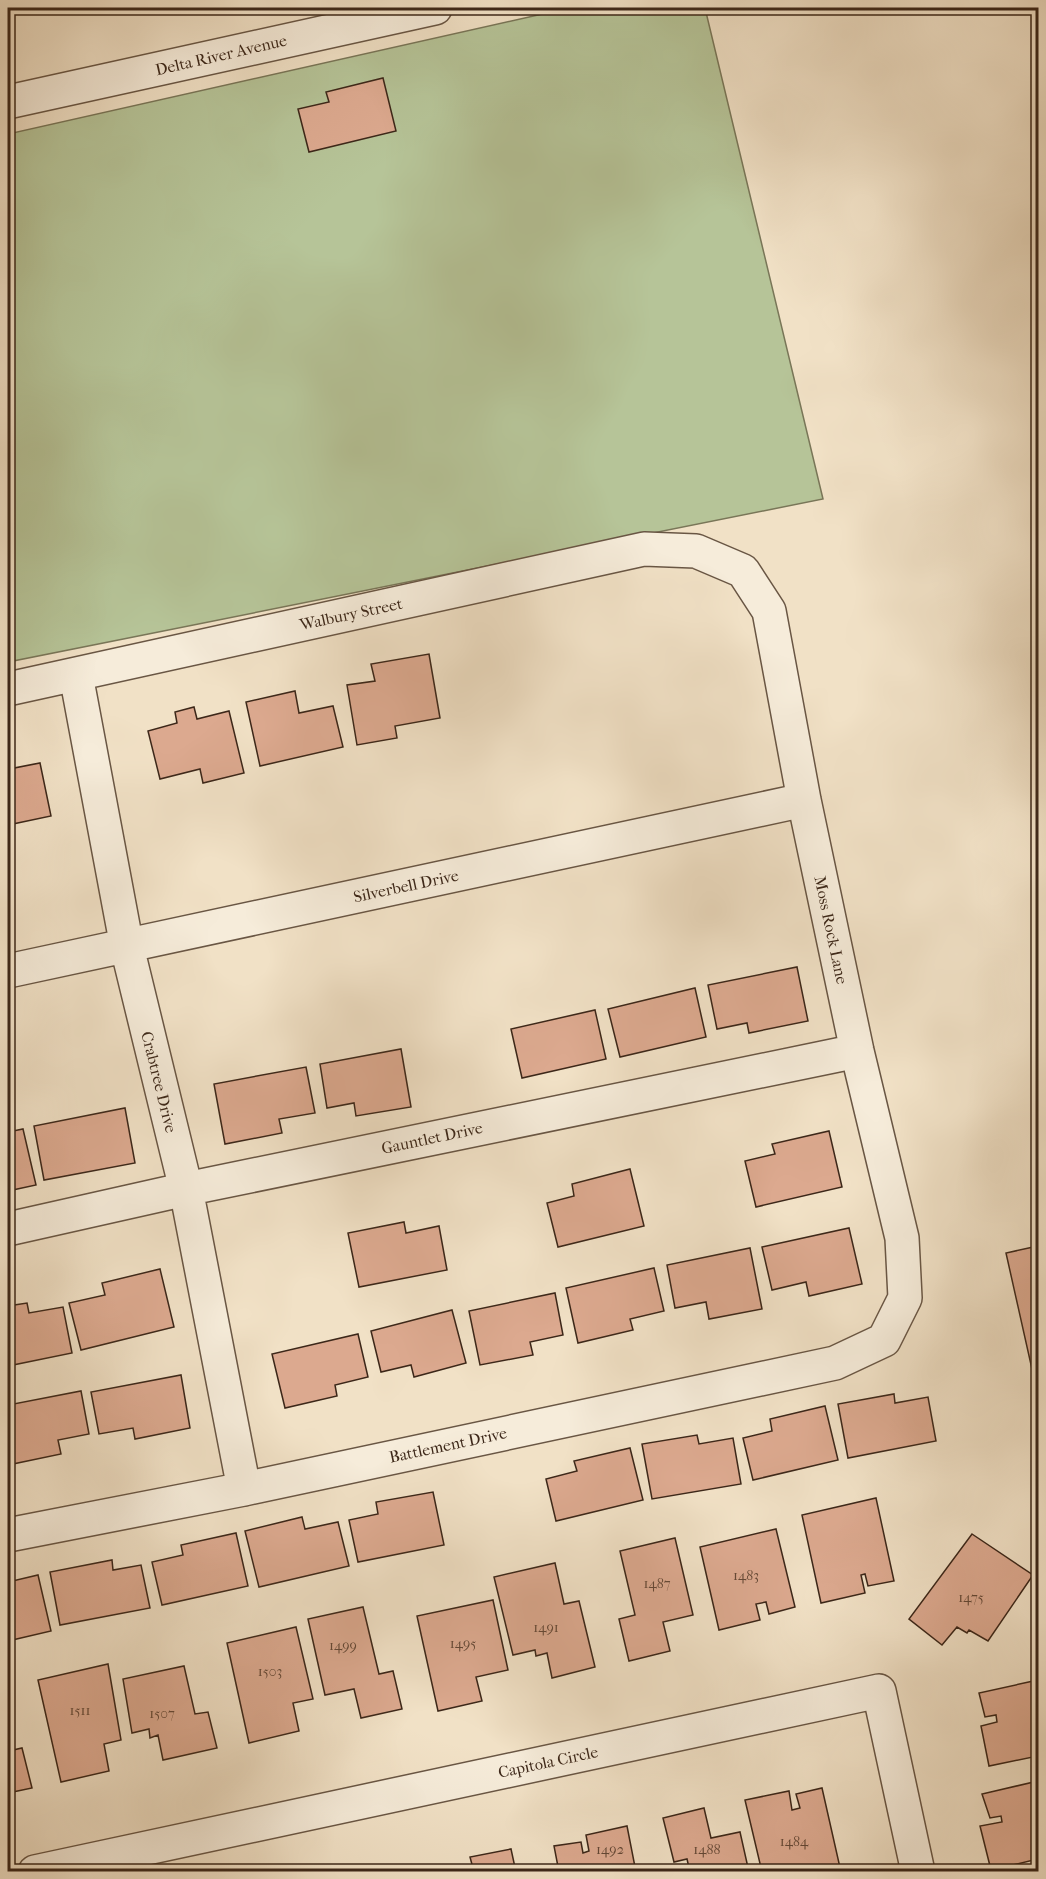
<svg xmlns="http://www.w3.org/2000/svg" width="1046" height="1879" font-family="'IM FELL French Canon',serif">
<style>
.green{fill:#b6c498;stroke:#797658;stroke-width:1.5}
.building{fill:#dca98f;stroke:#3c2719;stroke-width:1.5}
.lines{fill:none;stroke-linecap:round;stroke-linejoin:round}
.minor-casing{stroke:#695644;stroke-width:36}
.minor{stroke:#f6ecda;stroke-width:33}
.labels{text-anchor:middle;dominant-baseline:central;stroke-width:4.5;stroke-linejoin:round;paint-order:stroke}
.number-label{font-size:14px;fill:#644836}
.street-label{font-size:16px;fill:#3c2719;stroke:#f6ecda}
</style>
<rect width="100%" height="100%" fill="#f1e1c6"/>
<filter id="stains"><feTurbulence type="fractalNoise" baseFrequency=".00333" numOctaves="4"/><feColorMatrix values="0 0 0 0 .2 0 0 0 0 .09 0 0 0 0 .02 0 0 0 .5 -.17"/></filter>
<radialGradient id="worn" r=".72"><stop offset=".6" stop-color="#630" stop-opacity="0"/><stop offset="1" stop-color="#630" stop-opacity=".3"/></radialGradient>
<path class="green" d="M 569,8 L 705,8 L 823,499 L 8,662 L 8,134 Z"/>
<path class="building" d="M 383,78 L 396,131 L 309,152 L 298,109 L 329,102 L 326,92 Z
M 429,654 L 440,718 L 395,726 L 397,738 L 357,745 L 347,685 L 375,681 L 371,664 Z
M 295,691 L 299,713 L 333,706 L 343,747 L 260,766 L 246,702 Z
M 194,707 L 197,719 L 229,711 L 244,773 L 203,783 L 200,769 L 160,779 L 148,731 L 177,723 L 175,712 Z
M 12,756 L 14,768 L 40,763 L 51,816 L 8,825 L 8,757 Z
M 797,967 L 808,1021 L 749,1033 L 747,1023 L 717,1029 L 708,985 Z
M 695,988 L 706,1037 L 620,1057 L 608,1009 Z
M 595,1010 L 606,1059 L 522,1078 L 511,1029 Z
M 401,1049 L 411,1107 L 356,1116 L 354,1103 L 327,1108 L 320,1064 Z
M 306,1067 L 315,1113 L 279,1119 L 282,1133 L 225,1144 L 214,1084 Z
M 125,1108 L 135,1163 L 44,1180 L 34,1126 Z
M 23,1129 L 36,1185 L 8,1191 L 8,1132 Z
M 829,1131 L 842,1187 L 756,1207 L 745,1161 L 775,1154 L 772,1144 Z
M 630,1169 L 644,1226 L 558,1247 L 547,1203 L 574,1196 L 572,1184 Z
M 404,1222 L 406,1233 L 439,1226 L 447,1270 L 359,1287 L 348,1233 Z
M 849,1228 L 862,1284 L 809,1296 L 806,1282 L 772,1290 L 762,1247 Z
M 1038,1246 L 1038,1396 L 1006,1253 Z
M 750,1248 L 762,1309 L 709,1319 L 706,1302 L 675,1308 L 667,1265 Z
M 654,1268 L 664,1311 L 630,1319 L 633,1330 L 578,1343 L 566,1288 Z
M 160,1269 L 174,1327 L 81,1350 L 69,1303 L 105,1295 L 102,1283 Z
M 555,1293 L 563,1335 L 530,1342 L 533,1355 L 480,1365 L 469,1311 Z
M 27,1303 L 29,1313 L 63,1307 L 72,1353 L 8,1366 L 8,1306 Z
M 452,1310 L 466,1363 L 414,1377 L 411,1365 L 381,1372 L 371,1331 Z
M 358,1334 L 368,1377 L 335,1385 L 337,1396 L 285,1408 L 272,1354 Z
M 181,1375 L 190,1428 L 135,1439 L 133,1428 L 99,1434 L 91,1392 Z
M 81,1391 L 89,1434 L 58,1440 L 61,1454 L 8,1465 L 8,1405 Z
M 894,1394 L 895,1403 L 928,1397 L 936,1441 L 848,1458 L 838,1404 Z
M 825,1406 L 838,1460 L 753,1480 L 743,1438 L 772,1431 L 770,1419 Z
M 697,1435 L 699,1444 L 733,1438 L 741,1484 L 652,1499 L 642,1444 Z
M 630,1448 L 643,1500 L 556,1521 L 546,1479 L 577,1471 L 574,1461 Z
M 433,1492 L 444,1545 L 358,1562 L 349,1520 L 378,1514 L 376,1502 Z
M 876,1498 L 894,1581 L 868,1586 L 865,1574 L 861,1575 L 865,1593 L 821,1603 L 802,1515 Z
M 302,1517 L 305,1529 L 338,1522 L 349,1566 L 259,1587 L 245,1531 Z
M 776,1529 L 795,1607 L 769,1614 L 766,1602 L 756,1604 L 760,1620 L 719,1630 L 700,1547 Z
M 236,1533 L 248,1586 L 162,1605 L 152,1562 L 183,1555 L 181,1545 Z
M 972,1534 L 1033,1575 L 988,1641 L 969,1630 L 967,1633 L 957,1627 L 942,1645 L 909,1619 Z
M 675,1538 L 693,1615 L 663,1622 L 670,1651 L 629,1661 L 619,1619 L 635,1615 L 620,1551 Z
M 112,1560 L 113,1570 L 141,1565 L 150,1608 L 60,1625 L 50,1572 Z
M 555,1563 L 564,1604 L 579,1601 L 595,1667 L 552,1678 L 547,1653 L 536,1656 L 535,1650 L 513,1655 L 494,1577 Z
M 38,1575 L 51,1631 L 8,1641 L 8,1582 Z
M 493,1600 L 508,1670 L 476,1677 L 482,1701 L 438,1711 L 417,1616 Z
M 363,1607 L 379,1674 L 393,1671 L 402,1709 L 361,1718 L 354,1689 L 325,1695 L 308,1619 Z
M 296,1627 L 313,1699 L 293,1703 L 299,1731 L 249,1743 L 227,1643 Z
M 108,1664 L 121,1740 L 104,1744 L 109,1771 L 61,1782 L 38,1680 Z
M 184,1666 L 195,1714 L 208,1712 L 217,1748 L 163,1760 L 158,1735 L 150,1738 L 149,1729 L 132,1733 L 123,1679 Z
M 1038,1680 L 1038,1756 L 989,1766 L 981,1726 L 997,1722 L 996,1715 L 985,1717 L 979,1693 Z
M 8,1719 L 13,1750 L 22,1748 L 32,1788 L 8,1793 Z
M 1038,1781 L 1038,1859 L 991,1870 L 980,1826 L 1002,1822 L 1001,1816 L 990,1818 L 982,1794 Z
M 822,1788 L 841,1872 L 762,1872 L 745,1800 L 789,1791 L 792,1810 L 800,1808 L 796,1794 Z
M 704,1808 L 711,1838 L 740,1832 L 749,1872 L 690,1872 L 687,1859 L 674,1862 L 663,1818 Z
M 627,1826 L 636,1872 L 559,1872 L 554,1846 L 581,1842 L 583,1853 L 589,1851 L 586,1835 Z
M 511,1849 L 516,1872 L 474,1872 L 470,1857 Z
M 439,1865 L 441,1872 L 415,1872 Z"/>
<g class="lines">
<defs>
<path id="minor" d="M 8,102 L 435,8
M 76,675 L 127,947 L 186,1189 L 244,1489
M 8,689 L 644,549 L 696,551 L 743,571 L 769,611 L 804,800 L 857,1051 L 902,1238 L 905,1298 L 884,1340 L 835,1363 L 244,1489 L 8,1535
M 8,971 L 804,800
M 8,1229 L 186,1189 L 857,1051
M 35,1872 L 879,1691 L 918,1872"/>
</defs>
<use href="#minor" class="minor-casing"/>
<use href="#minor" class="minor"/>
</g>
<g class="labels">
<g class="number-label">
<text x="746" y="1575">1483</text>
<text x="657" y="1583">1487</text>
<text x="971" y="1597">1475</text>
<text x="546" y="1627">1491</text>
<text x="463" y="1643">1495</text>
<text x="343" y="1645">1499</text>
<text x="270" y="1671">1503</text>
<text x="80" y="1710">1511</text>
<text x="162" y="1713">1507</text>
<text x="794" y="1841">1484</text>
<text x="610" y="1849">1492</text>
<text x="707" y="1849">1488</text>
</g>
<g class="street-label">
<text transform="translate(221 55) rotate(-13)">Delta River Avenue</text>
<text transform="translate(351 614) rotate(-12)">Walbury Street</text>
<text transform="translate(406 886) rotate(-12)">Silverbell Drive</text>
<text transform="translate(831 930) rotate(78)">Moss Rock Lane</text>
<text transform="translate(159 1082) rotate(76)">Crabtree Drive</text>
<text transform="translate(432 1138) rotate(-12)">Gauntlet Drive</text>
<text transform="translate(448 1445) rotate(-12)">Battlement Drive</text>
<text transform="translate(548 1762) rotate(-12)">Capitola Circle</text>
</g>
</g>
<rect width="1046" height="1879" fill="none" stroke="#f1e1c6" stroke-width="30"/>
<rect x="9" y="9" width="1028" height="1861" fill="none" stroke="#3c2719" stroke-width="3"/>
<rect x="15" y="15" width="1016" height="1849" fill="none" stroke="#3c2719" stroke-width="1.5"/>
<rect width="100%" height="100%" filter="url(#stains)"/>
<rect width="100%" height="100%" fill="url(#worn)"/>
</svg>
